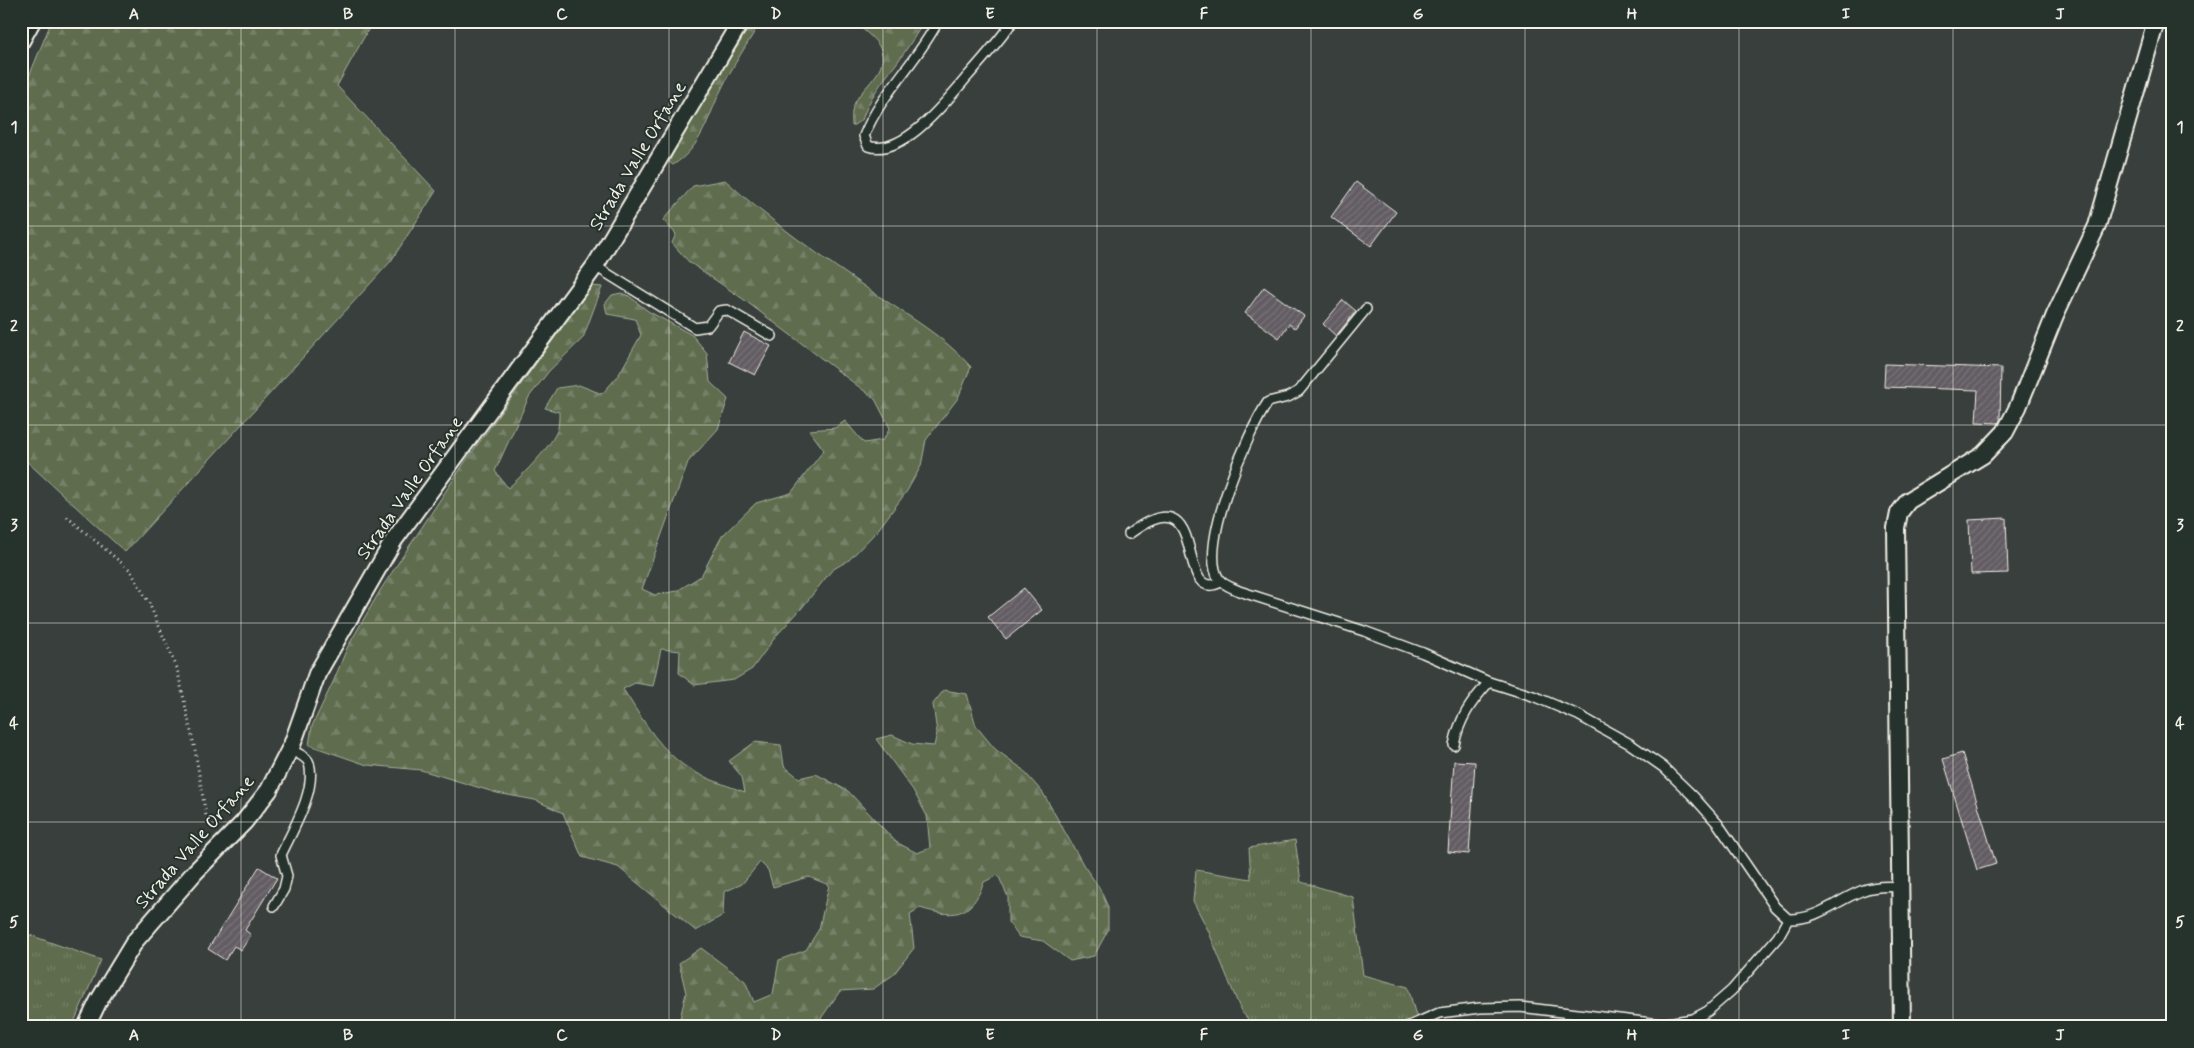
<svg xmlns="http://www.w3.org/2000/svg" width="2194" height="1048" font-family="Mynerve,sans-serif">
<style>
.grass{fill:url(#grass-tufts);stroke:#a9ae9b}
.forest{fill:url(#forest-firs);stroke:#a9ae9b}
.building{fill:url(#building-hatch);stroke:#f4f1e8}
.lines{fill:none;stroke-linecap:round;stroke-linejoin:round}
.service-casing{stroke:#f4f1e8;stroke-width:12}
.minor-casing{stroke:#f4f1e8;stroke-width:20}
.path{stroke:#f4f1e8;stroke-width:3;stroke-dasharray:1 4;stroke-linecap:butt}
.service{stroke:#26332d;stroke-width:9}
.minor{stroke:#26332d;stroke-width:16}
.grid{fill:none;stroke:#f4f1e8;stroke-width:1;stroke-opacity:0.55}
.labels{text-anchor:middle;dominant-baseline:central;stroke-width:4;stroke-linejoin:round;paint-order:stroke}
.street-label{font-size:19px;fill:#f4f1e8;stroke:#26332d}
.neatline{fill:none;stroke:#f4f1e8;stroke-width:2}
.grid-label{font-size:16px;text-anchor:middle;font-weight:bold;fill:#f4f1e8}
</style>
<defs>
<pattern id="grass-tufts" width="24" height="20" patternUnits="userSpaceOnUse" patternTransform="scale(1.25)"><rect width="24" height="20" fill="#5e6c4e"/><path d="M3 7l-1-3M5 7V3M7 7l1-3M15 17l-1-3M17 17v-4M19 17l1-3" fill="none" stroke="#768168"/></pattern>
<pattern id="forest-firs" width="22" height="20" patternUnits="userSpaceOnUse" patternTransform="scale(1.25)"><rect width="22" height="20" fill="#5e6c4e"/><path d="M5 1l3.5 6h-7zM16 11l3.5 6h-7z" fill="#768168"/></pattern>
<pattern id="building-hatch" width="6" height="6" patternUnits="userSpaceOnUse" patternTransform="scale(1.25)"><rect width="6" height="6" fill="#625b63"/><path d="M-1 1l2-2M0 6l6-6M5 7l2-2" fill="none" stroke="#797379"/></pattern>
</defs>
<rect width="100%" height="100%" fill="#383f3d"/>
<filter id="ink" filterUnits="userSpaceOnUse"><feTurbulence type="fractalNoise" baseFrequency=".02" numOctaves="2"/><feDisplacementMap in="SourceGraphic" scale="10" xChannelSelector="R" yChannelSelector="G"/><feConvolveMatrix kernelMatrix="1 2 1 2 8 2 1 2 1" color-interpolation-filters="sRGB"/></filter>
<g filter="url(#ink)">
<path class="grass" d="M 1295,840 L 1301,882 L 1353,897 L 1363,975 L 1408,987 L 1419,1027 L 1255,1027 L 1241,1011 L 1208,930 L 1193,901 L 1196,870 L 1251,879 L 1249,848 Z
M 21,932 L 101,960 L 72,1027 L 21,1027 Z"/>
<path class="forest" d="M 71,21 L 373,21 L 337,86 L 436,191 L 391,261 L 125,552 L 23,458 L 21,461 L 21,96 L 50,25 Z
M 753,21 L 761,21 C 748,43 733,65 722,88 C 707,118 703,146 673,165 L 669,162 L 682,134 Z
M 854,21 L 925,21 C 915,35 907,50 896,64 C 882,82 869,98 862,120 L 852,126 C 852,120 851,112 853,107 C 860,86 893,71 879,46 C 874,37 861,29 854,21 Z
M 725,180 C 771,222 823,258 874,293 C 908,316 944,336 971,367 L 958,398 L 926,440 L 921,466 L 907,491 L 877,531 L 849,560 L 832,570 L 801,609 L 776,636 L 752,669 L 734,680 L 694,685 L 679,673 L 680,651 L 661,649 L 653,686 L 635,683 L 623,689 C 639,714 655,742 678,761 C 696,776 723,784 745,792 L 742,777 L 729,761 L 755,742 L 781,745 L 784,766 L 799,778 L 816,774 L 848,791 L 896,842 L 917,853 L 930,848 L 927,816 L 913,790 L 876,739 L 892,735 L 912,744 L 934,746 L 937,733 L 933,704 L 944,690 L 967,694 L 976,726 L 995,749 L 1021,768 L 1043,793 L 1084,866 L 1099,887 L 1108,907 L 1108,930 L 1094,956 L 1070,961 L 1043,941 L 1019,937 L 1008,922 L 1008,897 L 998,875 L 984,882 C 971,918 953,918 920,908 L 910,914 L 914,948 L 893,975 L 873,989 L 840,991 L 815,1027 L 790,1027 L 784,1024 L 782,1027 L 678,1027 L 686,993 L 679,963 L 701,948 L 745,981 L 754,1002 L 773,994 L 779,960 L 806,950 L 819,929 L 829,885 L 809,877 L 773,887 L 768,870 L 760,862 L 742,884 L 724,892 L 723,915 L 696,931 L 618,867 L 582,857 L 563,813 L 535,800 L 497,793 L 421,770 L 367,765 L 309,745 L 312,726 L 334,680 L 347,648 L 381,589 L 465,462 L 592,286 L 602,287 L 583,338 L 549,371 L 529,397 L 495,471 L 508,488 C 522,476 553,445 558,428 C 559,423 559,417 559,412 L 545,408 L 557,388 L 579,385 L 602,394 L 618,376 L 641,335 L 635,319 L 607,314 L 605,304 L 612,295 L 621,293 L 629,296 L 648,311 L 692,335 L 707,353 L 710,382 L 728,399 L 718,429 L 688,462 L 642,589 L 655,595 L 677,591 L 701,576 L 722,536 L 756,503 L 791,493 L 824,450 L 809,430 L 835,428 L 845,421 L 864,443 L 883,440 L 890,428 L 875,399 L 743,299 L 689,262 L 672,243 L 676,234 L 663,220 L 693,186 Z"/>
<path class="building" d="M 1356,182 L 1396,212 L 1371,246 L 1331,217 Z
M 1264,287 L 1304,316 L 1295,328 L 1289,324 L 1279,338 L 1245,313 Z
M 1343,300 L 1356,311 L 1336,336 L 1323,324 Z
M 744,332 L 771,346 L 755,375 L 729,362 Z
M 1885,364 L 2001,368 L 2000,420 L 1999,423 L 1976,422 L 1978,390 L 1884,387 Z
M 2006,518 L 2008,573 L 1971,574 L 1969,520 Z
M 1024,588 L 1042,610 L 1006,639 L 988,617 Z
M 1962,753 L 1996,864 L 1977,870 L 1943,759 Z
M 1454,761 L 1475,762 L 1469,854 L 1448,852 Z
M 259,867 L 277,878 L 245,930 L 251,935 L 241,950 L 234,946 L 225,960 L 208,949 Z"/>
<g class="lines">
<defs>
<path id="service" d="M 938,21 C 917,62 881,93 864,136 L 868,146 C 903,158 947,100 967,77 C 983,59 999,41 1013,21
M 595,266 L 695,328 L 708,326 L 719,311 L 727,310 L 772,336
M 1366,309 L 1299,391 L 1288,397 L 1268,402 C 1248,431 1197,548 1219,579 C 1223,585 1233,588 1239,591 L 1364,631 L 1423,653 L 1489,682 L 1533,696 L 1578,715 L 1630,744 L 1663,767 L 1693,796 L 1718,824 L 1775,907 L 1788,919 C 1817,920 1836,901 1861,891 C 1874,886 1886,886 1899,887
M 1129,534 C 1213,471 1172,607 1221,582
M 1454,745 C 1459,719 1471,702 1489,682
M 274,906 L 284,889 L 287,876 L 281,855 C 292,831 317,790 309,763 C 306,756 297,753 290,750
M 1407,1027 L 1439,1013 L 1480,1008 L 1520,1007 L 1660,1024 L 1693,1019 L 1708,1011 L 1732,990 L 1778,937 L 1788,919"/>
<path id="minor" d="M 21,41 L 32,21
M 86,1027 L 98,1002 L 135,941 L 195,872 L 244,822 L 269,790 L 292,745 L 317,674 L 394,540 L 595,266 L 741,21
M 1902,1027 L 1896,528 L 1899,513 L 1908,501 L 1983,455 L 2005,432 L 2018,407 L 2055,315 L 2097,226 L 2156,21"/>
</defs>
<use href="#service" class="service-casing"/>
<use href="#minor" class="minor-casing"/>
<path class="path" d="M 67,517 L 130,570 L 149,603 L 177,668 L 195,750 L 206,816 L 213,830"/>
<use href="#service" class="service"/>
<use href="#minor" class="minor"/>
</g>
</g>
<path class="grid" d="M 241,21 L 241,1027M 455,21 L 455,1027M 669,21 L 669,1027M 883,21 L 883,1027M 1097,21 L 1097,1027M 1311,21 L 1311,1027M 1525,21 L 1525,1027M 1739,21 L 1739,1027M 1953,21 L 1953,1027M 21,226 L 2173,226M 21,425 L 2173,425M 21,623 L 2173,623M 21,822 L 2173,822"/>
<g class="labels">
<g class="street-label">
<text transform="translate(638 156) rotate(-59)">Strada Valle Orfane</text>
<text transform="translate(410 488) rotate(-55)">Strada Valle Orfane</text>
<text transform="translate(195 842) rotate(-49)">Strada Valle Orfane</text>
</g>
</g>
<rect width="2194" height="1048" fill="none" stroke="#26332d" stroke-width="55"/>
<rect x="28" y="28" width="2138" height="992" class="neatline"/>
<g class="grid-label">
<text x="134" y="19">A</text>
<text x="348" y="19">B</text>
<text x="562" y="19">C</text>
<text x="776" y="19">D</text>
<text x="990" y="19">E</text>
<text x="1204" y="19">F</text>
<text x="1418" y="19">G</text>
<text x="1632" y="19">H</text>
<text x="1846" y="19">I</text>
<text x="2060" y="19">J</text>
<text x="14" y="132">1</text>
<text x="2180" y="132">1</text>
<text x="14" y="331">2</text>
<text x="2180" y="331">2</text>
<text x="14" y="530">3</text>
<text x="2180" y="530">3</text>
<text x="14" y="728">4</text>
<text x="2180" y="728">4</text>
<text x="14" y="927">5</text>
<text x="2180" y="927">5</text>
<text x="134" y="1040">A</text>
<text x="348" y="1040">B</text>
<text x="562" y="1040">C</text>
<text x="776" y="1040">D</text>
<text x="990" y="1040">E</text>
<text x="1204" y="1040">F</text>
<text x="1418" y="1040">G</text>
<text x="1632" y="1040">H</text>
<text x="1846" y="1040">I</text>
<text x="2060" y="1040">J</text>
</g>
</svg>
